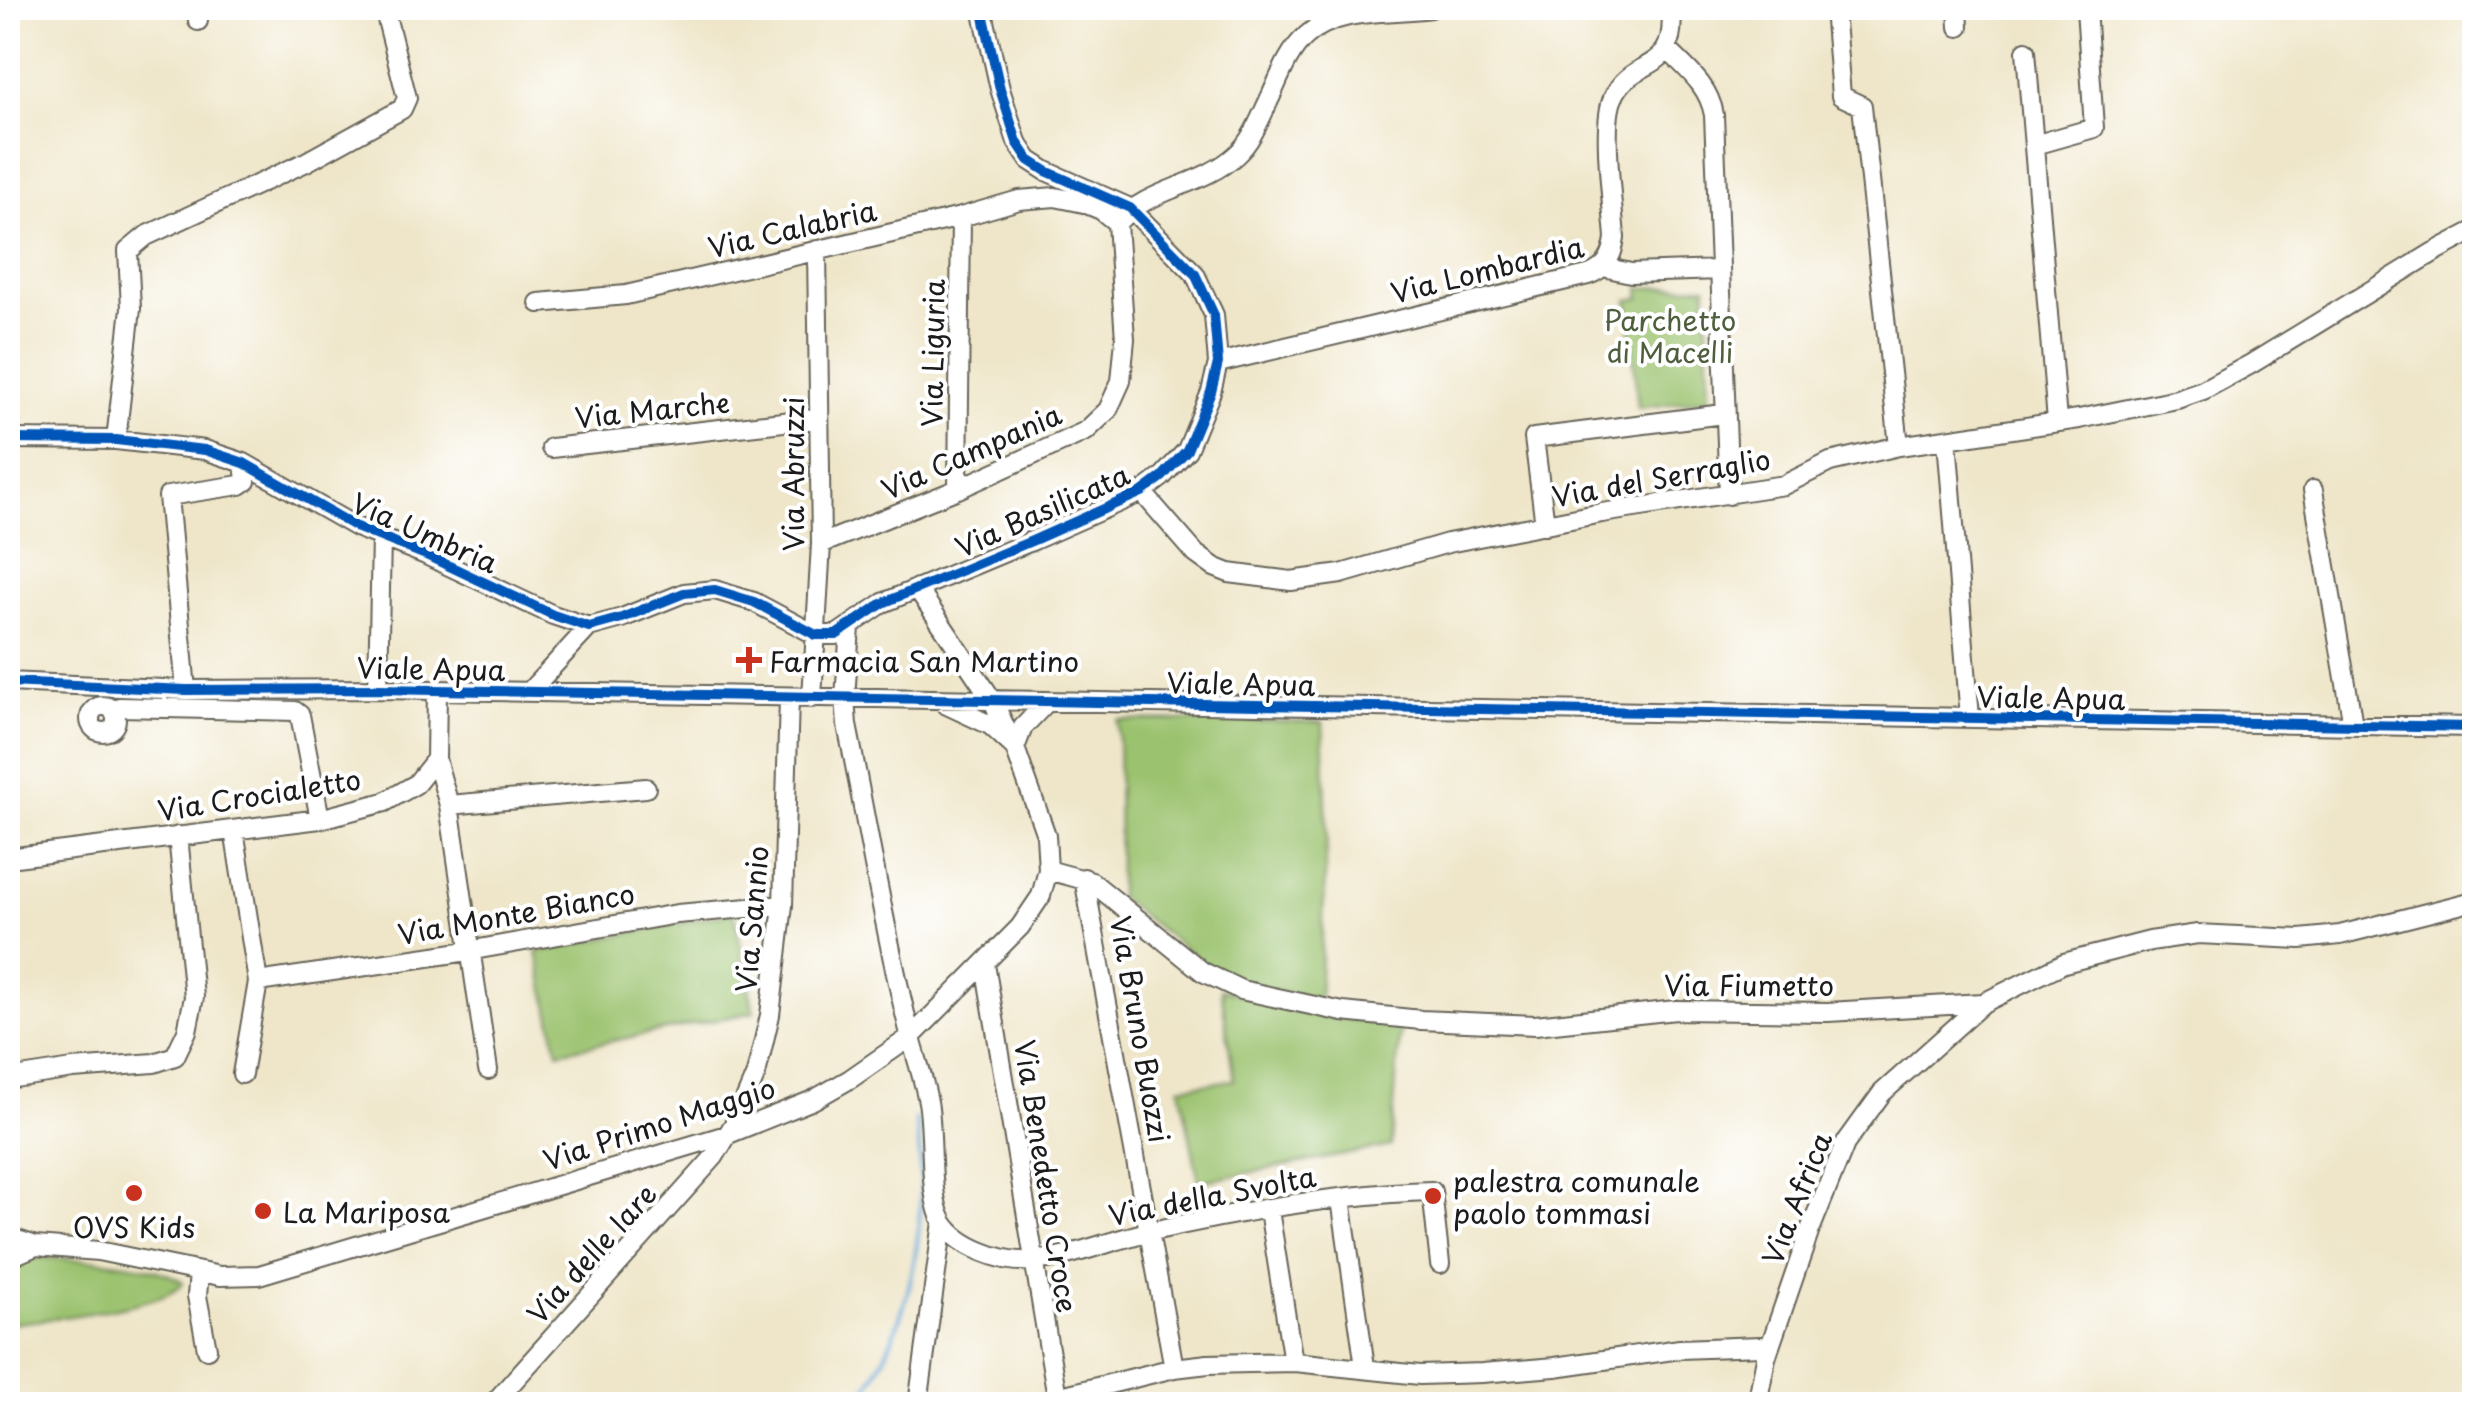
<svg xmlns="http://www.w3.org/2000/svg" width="2482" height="1412" font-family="'Playpen Sans',sans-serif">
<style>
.green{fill:#9bc26e;stroke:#5c6f45;stroke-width:2.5}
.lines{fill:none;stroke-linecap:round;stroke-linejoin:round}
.stream{stroke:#62a6d7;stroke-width:4}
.minor-casing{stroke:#666359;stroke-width:22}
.minor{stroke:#fff;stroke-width:18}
.cycleway-casing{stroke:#fff;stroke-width:16}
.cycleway{stroke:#0057b8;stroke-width:10}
.poi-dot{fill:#c8321e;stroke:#fff;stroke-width:4}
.labels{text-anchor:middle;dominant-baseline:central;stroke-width:8;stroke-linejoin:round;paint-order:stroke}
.street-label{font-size:28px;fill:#1c1c1c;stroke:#fff}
.park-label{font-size:28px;fill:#4f5e3d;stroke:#fff}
.poi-label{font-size:28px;fill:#1c1c1c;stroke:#fff;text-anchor:start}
</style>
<rect width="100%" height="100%" fill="#fff"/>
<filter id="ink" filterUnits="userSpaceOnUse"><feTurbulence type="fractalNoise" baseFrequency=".01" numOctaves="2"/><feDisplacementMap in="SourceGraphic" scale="20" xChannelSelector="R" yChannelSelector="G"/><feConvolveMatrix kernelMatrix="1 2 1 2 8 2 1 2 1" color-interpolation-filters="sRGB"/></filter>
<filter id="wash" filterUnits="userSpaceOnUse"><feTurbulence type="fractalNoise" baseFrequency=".0048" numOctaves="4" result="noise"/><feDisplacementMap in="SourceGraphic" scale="40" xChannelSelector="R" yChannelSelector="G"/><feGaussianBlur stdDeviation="2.25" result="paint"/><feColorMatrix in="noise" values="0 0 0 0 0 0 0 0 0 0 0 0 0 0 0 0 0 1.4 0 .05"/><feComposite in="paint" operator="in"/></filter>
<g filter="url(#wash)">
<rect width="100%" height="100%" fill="#efe6c9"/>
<path class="green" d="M 1706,286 L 1709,399 L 1638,408 L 1628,300 L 1641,298 L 1640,288 Z
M 1118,720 L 1323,722 L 1327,835 L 1319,999 L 1274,992 L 1221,976 L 1119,898 Z
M 734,912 L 754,1012 L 558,1052 L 537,952 Z
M 1221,989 L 1319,1014 L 1400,1027 L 1391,1146 L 1199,1182 L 1180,1087 L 1234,1080 Z
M 36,1258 C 75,1259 150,1260 183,1282 C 171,1306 38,1321 8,1324 L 8,1264 Z"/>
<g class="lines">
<path class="stream" d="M 857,1404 C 914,1322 930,1217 916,1119"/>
</g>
</g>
<g filter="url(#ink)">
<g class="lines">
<defs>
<path id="minor" d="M 197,8 L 198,21
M 1834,8 L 1841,96 L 1862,106 L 1899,446
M 1958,8 L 1959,27
M 1667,49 C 1688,70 1709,86 1714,115 L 1729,495
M 2026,51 L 2057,421
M 2034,145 L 2094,128 L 2086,8
M 1603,267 L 1631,273 L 1720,270
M 539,303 L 626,295 L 961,217 L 1019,200 L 1055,197 L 1084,203 L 1101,210 L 1117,223
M 1218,363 L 1588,275 C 1606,269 1613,256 1615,238 C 1613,206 1601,125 1613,98 C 1632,54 1678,79 1671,8
M 8,439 L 116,440 L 205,450 L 244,463 L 356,527 L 426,555 L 553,615 L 589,627 L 622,618 L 684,593 L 715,590 L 754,602 L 816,635 L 836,635 L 883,603 L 1034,540 L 1142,492 L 1162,477 L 1187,450 L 1211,392 L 1218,363 L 1214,315 L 1195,274 L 1130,208 L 1046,171 L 1029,160 L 1017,142 L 1000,89 L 982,8
M 116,440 L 131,308 L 128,251 L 146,236 L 306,162 L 402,109 L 407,98 L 384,8
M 1947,440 L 1970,718
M 551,448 L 819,418
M 958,489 L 961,217
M 2313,490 L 2353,725
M 1142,492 L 1196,554 L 1214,567 L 1229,573 L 1291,581 L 1341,574 L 1448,543 L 1602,513 L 1784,485 L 1830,462 L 1899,446 L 2079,419 L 2177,399 L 2203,390 L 2251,364 L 2434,252 L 2474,231
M 1545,525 L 1534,438 L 1723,414
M 821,544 L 958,489 L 1086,431 L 1108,410 L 1121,381 L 1125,339 L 1117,223 C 1148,188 1201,187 1236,155 C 1253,140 1261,116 1271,96 C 1280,76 1289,51 1306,36 C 1338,7 1391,14 1431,8
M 850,627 L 845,698 L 847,725 C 867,823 883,924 907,1022 C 913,1049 923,1075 928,1102 C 934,1132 928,1198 943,1222 C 958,1247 1003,1263 1030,1261 C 1067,1259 1111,1240 1148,1232 C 1240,1211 1338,1194 1432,1191 L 1440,1264
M 8,682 L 186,690 L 378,689 L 2474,727
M 378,689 L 381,537
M 186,690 L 168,496 L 240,485 L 246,481 L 244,463
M 529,692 L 589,627
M 812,698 L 821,544 L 817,250
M 945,704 L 990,725 L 1015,748 L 1023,727 L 1047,702
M90 719a13 13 0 1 1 26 0a13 13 0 1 1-26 0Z
M 113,711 L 119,707 L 295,711 L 300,715 L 320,819
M 436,759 L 449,805 L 488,1070
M 449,805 L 646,788
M 234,830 L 258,982 L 242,1074
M 8,858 L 320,819 L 385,802 L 416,784 L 436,759 L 437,690
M 1048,870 L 1092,882 L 1203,972 L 1241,990 L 1343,1012 L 1421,1020 L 1535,1025 L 1676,1010 L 1828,1012 L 1983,1003 L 2064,963 L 2150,941 L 2198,934 L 2300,939 L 2340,935 L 2474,901
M 1084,878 L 1174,1368
M 985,964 L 1057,1397 L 1174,1368 L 1208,1364 L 1295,1362 L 1420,1375 L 1482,1373 L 1555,1367 L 1680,1349 L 1761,1346 L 1766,1348 L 1766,1358
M 258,982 L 468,951 L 677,914 L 783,905
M 8,1079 L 73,1069 L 154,1063 L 175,1056 L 187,1031 L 194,997 L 178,836
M 1341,1199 L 1365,1367
M 1269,1210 L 1293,1362
M 8,1237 L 36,1246 L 98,1251 L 220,1276 L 259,1275 L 726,1135 L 813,1100 L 850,1079 L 912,1036 L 1020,927 L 1041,896 L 1048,870 L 1046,835 L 1015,748 L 993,701 L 917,588
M 8,1258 L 36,1246
M 199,1273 L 197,1296 L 207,1349
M 493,1404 L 714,1157 L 737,1119 L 756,1074 L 770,1015 L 783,905 L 789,698
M 918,1404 L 943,1222
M 1757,1404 L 1766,1358 L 1810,1230 L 1845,1144 L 1882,1093 L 1983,1003"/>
</defs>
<use href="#minor" class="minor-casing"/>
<use href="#minor" class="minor"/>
<defs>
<path id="cycleway" d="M 8,439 L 116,440 L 205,450 L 244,463 L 356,527 L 426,555 L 553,615 L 589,627 L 622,618 L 684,593 L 715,590 L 754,602 L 816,635 L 836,635 L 883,603 L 1034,540 L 1142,492 L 1162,477 L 1187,450 L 1211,392 L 1218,363 L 1214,315 L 1195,274 L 1130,208 L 1046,171 L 1029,160 L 1017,142 L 1000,89 L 982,8
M 8,682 L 186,690 L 378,689 L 2474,727"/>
</defs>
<use href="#cycleway" class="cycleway-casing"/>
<use href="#cycleway" class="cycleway"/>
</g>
</g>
<g class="poi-dot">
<path d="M744 645h10v10h10v10h-10v10h-10v-10h-10v-10h10z"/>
<circle cx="134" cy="1193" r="10"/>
<circle cx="1433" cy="1196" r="10"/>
<circle cx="263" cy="1211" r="10"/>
</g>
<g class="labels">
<g class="street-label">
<text transform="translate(792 228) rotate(-13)">Via Calabria</text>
<text transform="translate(1487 269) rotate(-14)">Via Lombardia</text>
<text transform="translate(932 353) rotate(-89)">Via Liguria</text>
<text transform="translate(652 409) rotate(-6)">Via Marche</text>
<text transform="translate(971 451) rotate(-24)">Via Campania</text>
<text transform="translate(792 474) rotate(-90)">Via Abruzzi</text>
<text transform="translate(1661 477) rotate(-10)">Via del Serraglio</text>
<text transform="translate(1042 510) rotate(-24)">Via Basilicata</text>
<text transform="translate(425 532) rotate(24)">Via Umbria</text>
<text transform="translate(431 668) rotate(1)">Viale Apua</text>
<text transform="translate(1241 683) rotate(1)">Viale Apua</text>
<text transform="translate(2051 697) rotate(1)">Viale Apua</text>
<text transform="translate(259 794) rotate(-9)">Via Crocialetto</text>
<text transform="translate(516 913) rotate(-10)">Via Monte Bianco</text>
<text transform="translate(751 919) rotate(-85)">Via Sannio</text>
<text x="1749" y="984">Via Fiumetto</text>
<text transform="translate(1141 1029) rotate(80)">Via Bruno Buozzi</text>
<text transform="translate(659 1123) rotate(-18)">Via Primo Maggio</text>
<text transform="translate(1047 1176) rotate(81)">Via Benedetto Croce</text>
<text transform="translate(1212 1195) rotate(-11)">Via della Svolta</text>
<text transform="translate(1796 1198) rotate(-68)">Via Africa</text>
<text transform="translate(591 1253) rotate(-48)">Via delle Iare</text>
</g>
<g class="park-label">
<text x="1670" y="319">Parchetto<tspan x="1670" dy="32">di Macelli</tspan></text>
</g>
<g class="poi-label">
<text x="769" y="660">Farmacia San Martino</text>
<text x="1453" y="1180">palestra comunale<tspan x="1453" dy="32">paolo tommasi</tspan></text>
<text x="283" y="1211">La Mariposa</text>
<text x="134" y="1226" text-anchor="middle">OVS Kids</text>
</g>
</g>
<rect width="2482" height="1412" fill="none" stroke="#fff" stroke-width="40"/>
</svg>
